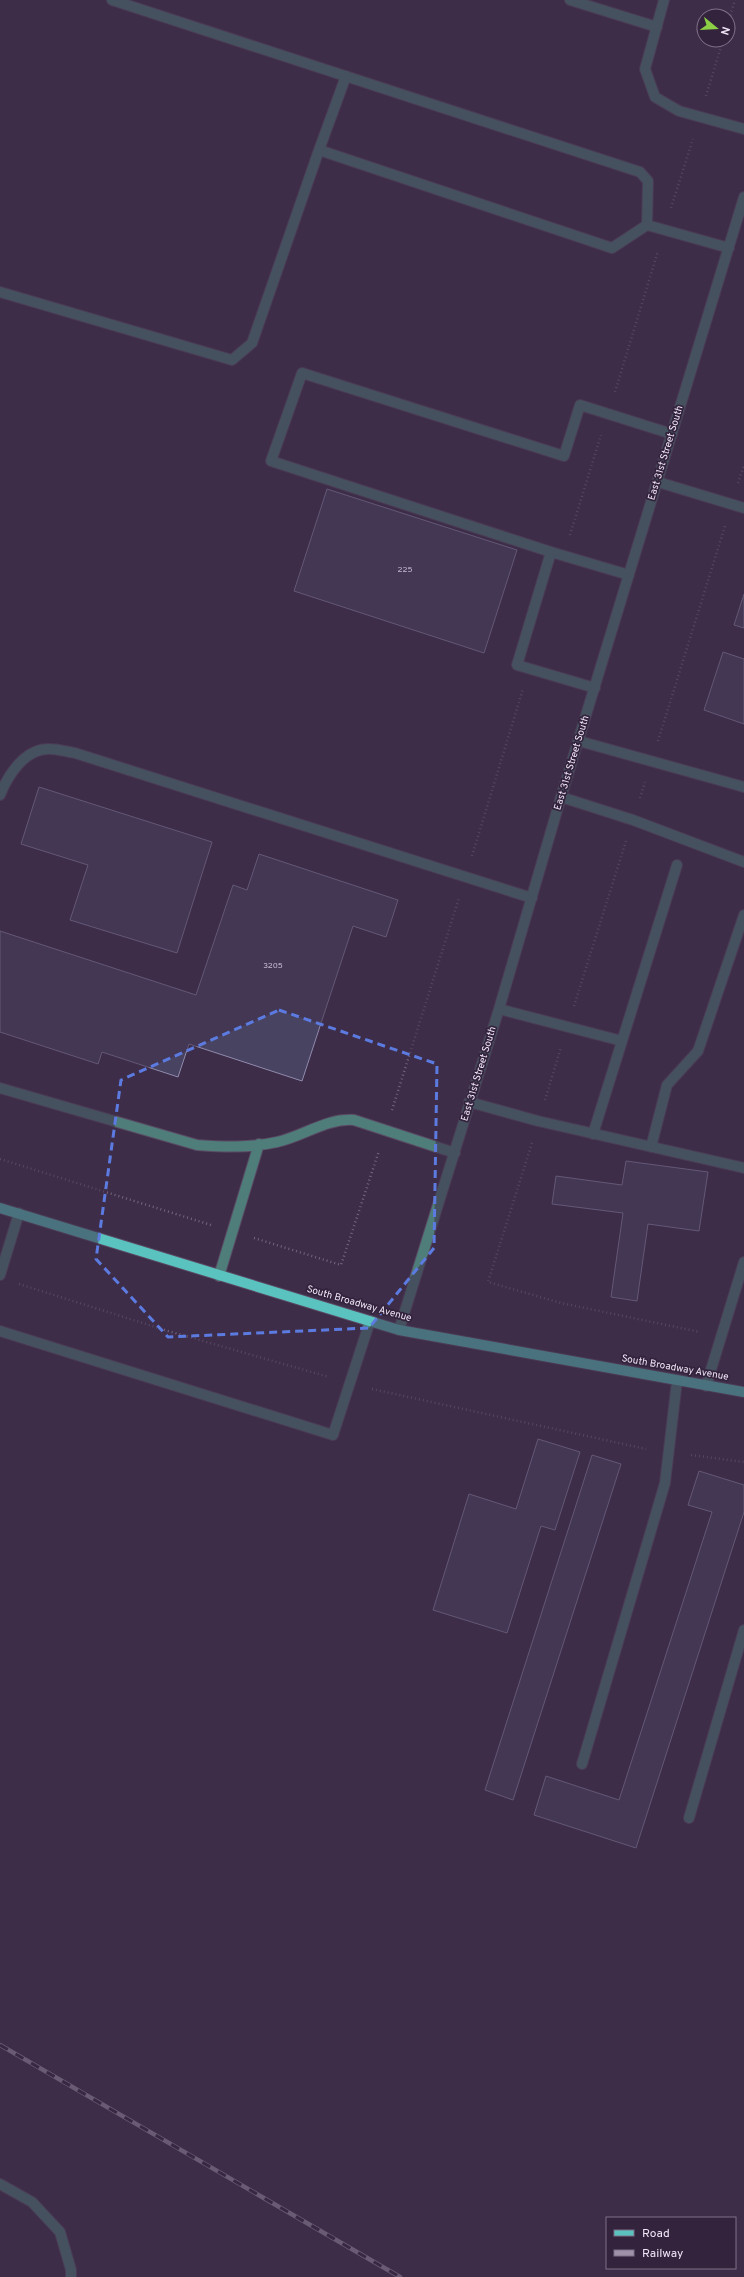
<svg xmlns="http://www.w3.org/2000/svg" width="744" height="2277" font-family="Overpass,sans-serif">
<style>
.building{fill:#494362;stroke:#908bad}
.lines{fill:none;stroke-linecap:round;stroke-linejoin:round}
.minor-casing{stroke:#5a4a64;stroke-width:12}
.major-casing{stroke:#5a4a64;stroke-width:12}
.path{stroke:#75657e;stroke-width:2.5;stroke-dasharray:1 3;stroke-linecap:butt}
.minor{stroke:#4e7d7a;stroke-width:10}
.major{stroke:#5ac3bf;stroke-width:10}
.rail-casing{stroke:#9f92a8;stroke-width:4.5}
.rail{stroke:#33233d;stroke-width:3;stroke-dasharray:9;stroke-linecap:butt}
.marked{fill:none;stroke:#5c7be1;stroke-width:3;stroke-dasharray:8 5;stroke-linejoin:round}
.labels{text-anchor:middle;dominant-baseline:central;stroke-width:3.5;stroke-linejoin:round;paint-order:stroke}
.number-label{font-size:8px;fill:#c6bcd2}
.street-label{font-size:10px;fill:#f0e5f7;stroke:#33233d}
</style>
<rect width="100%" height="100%" fill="#3e2d48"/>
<path class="building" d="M 327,489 L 517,550 L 484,653 L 294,591 Z
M 744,594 L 744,628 L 734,625 Z
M 723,652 L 744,659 L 744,724 L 704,710 Z
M 39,787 L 212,842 L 177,953 L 70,920 L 88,865 L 21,844 Z
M 259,854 L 398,900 L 386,937 L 353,926 L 302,1081 L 189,1044 L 178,1077 L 102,1052 L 98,1064 L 0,1032 L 0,931 L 196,995 L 233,885 L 247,890 Z
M 626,1161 L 708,1172 L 699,1231 L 648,1224 L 637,1301 L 611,1297 L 623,1213 L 552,1204 L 556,1176 L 622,1185 Z
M 538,1439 L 580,1452 L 555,1530 L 541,1526 L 507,1633 L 433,1610 L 469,1494 L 516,1509 Z
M 592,1455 L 621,1464 L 513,1800 L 485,1790 Z
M 699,1471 L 744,1485 L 744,1512 L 636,1848 L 534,1815 L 546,1776 L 619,1800 L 712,1512 L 688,1505 Z"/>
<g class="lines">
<defs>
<path id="minor" d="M 112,0 L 640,172 L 648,181 L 647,225
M 570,0 L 657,27
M 664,0 L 645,69 L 655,97 L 679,111 L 744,129
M 319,150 L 346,76
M 647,225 L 729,248
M 0,292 L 232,360 L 252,343 L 319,150 L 612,248 L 647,225
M 658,482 L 744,508
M 551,552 L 271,461 L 302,373 L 564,456 L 580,405 L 672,434
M 595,688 L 517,665 L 551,552 L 629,575
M 579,741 L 744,787
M 0,795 C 8,775 25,748 50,749 C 58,749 67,752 75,753 L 532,898
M 561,797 L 633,820 L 744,862
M 499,1009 L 622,1041
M 0,1088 L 197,1145 C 224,1147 250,1148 277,1142 C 304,1136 326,1118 354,1120 L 455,1153
M 469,1102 L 538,1121 L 744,1168
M 593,1134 L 677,865
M 651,1147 L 667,1085 L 698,1051 L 744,915
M 0,1275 L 19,1213
M 219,1276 L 259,1144
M 399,1330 L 499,1009 L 561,797 L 744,197
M 0,1331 L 333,1435 L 370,1321
M 706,1386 L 744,1262
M 582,1764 L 665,1483 L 677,1381
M 689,1818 L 744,1630
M 0,2184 L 32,2202 L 60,2232 L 71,2270 L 71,2277"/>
<path id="major" d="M 0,1208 L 399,1330 L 744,1392"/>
</defs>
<use href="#minor" class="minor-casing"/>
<use href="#major" class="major-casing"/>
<path class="path" d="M 728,23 L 735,0
M 706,96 L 723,40
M 671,208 L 693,139
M 615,392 L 658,251
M 738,483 L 744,466
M 570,535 L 601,435
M 658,741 L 725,526
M 640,798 L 645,782
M 472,856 L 523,689
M 574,1006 L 626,841
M 545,1100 L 561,1047
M 392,1110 L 459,898
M 532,1143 L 488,1282 L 561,1303 L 700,1332
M 0,1159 L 211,1225
M 254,1238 L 341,1265 L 379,1151
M 19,1284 L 168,1331 L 329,1377
M 372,1389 L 646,1449
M 691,1455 L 744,1462"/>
<use href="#minor" class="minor"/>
<use href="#major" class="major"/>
<defs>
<path id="rail" d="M 0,2045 L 400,2277"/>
</defs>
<use href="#rail" class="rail-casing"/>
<use href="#rail" class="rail"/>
</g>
<path d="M0 0H744V2277H0ZM 279,1010 L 437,1064 L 434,1248 L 369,1328 L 168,1337 L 96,1259 L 121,1080 Z" fill="#3e2d48" fill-opacity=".55" fill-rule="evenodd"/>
<path class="marked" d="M 279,1010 L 437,1064 L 434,1248 L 369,1328 L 168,1337 L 96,1259 L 121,1080 Z"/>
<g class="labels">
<g class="number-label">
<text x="405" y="570">225</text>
<text x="273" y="966">3205</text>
</g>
<g class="street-label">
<text transform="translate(666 453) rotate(-73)">East 31st Street South</text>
<text transform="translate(572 763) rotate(-73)">East 31st Street South</text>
<text transform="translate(479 1074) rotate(-73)">East 31st Street South</text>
<text transform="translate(359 1304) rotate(16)">South Broadway Avenue</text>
<text transform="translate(675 1368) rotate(10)">South Broadway Avenue</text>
</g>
</g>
<rect x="606" y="2217" width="130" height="52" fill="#33233d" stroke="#7f7187"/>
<rect x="614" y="2230" width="20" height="6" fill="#5ac3bf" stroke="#7f7187"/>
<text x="642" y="2237" font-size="12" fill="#f0e5f7">Road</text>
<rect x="614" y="2250" width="20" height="6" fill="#9f92a8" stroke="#7f7187"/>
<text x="642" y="2257" font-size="12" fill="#f0e5f7">Railway</text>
<g transform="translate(716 28) rotate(108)"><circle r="19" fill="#33233d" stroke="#7f7187"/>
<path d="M0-3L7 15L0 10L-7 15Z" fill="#8cce45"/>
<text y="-6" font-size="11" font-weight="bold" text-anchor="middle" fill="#f0e5f7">N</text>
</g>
</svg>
